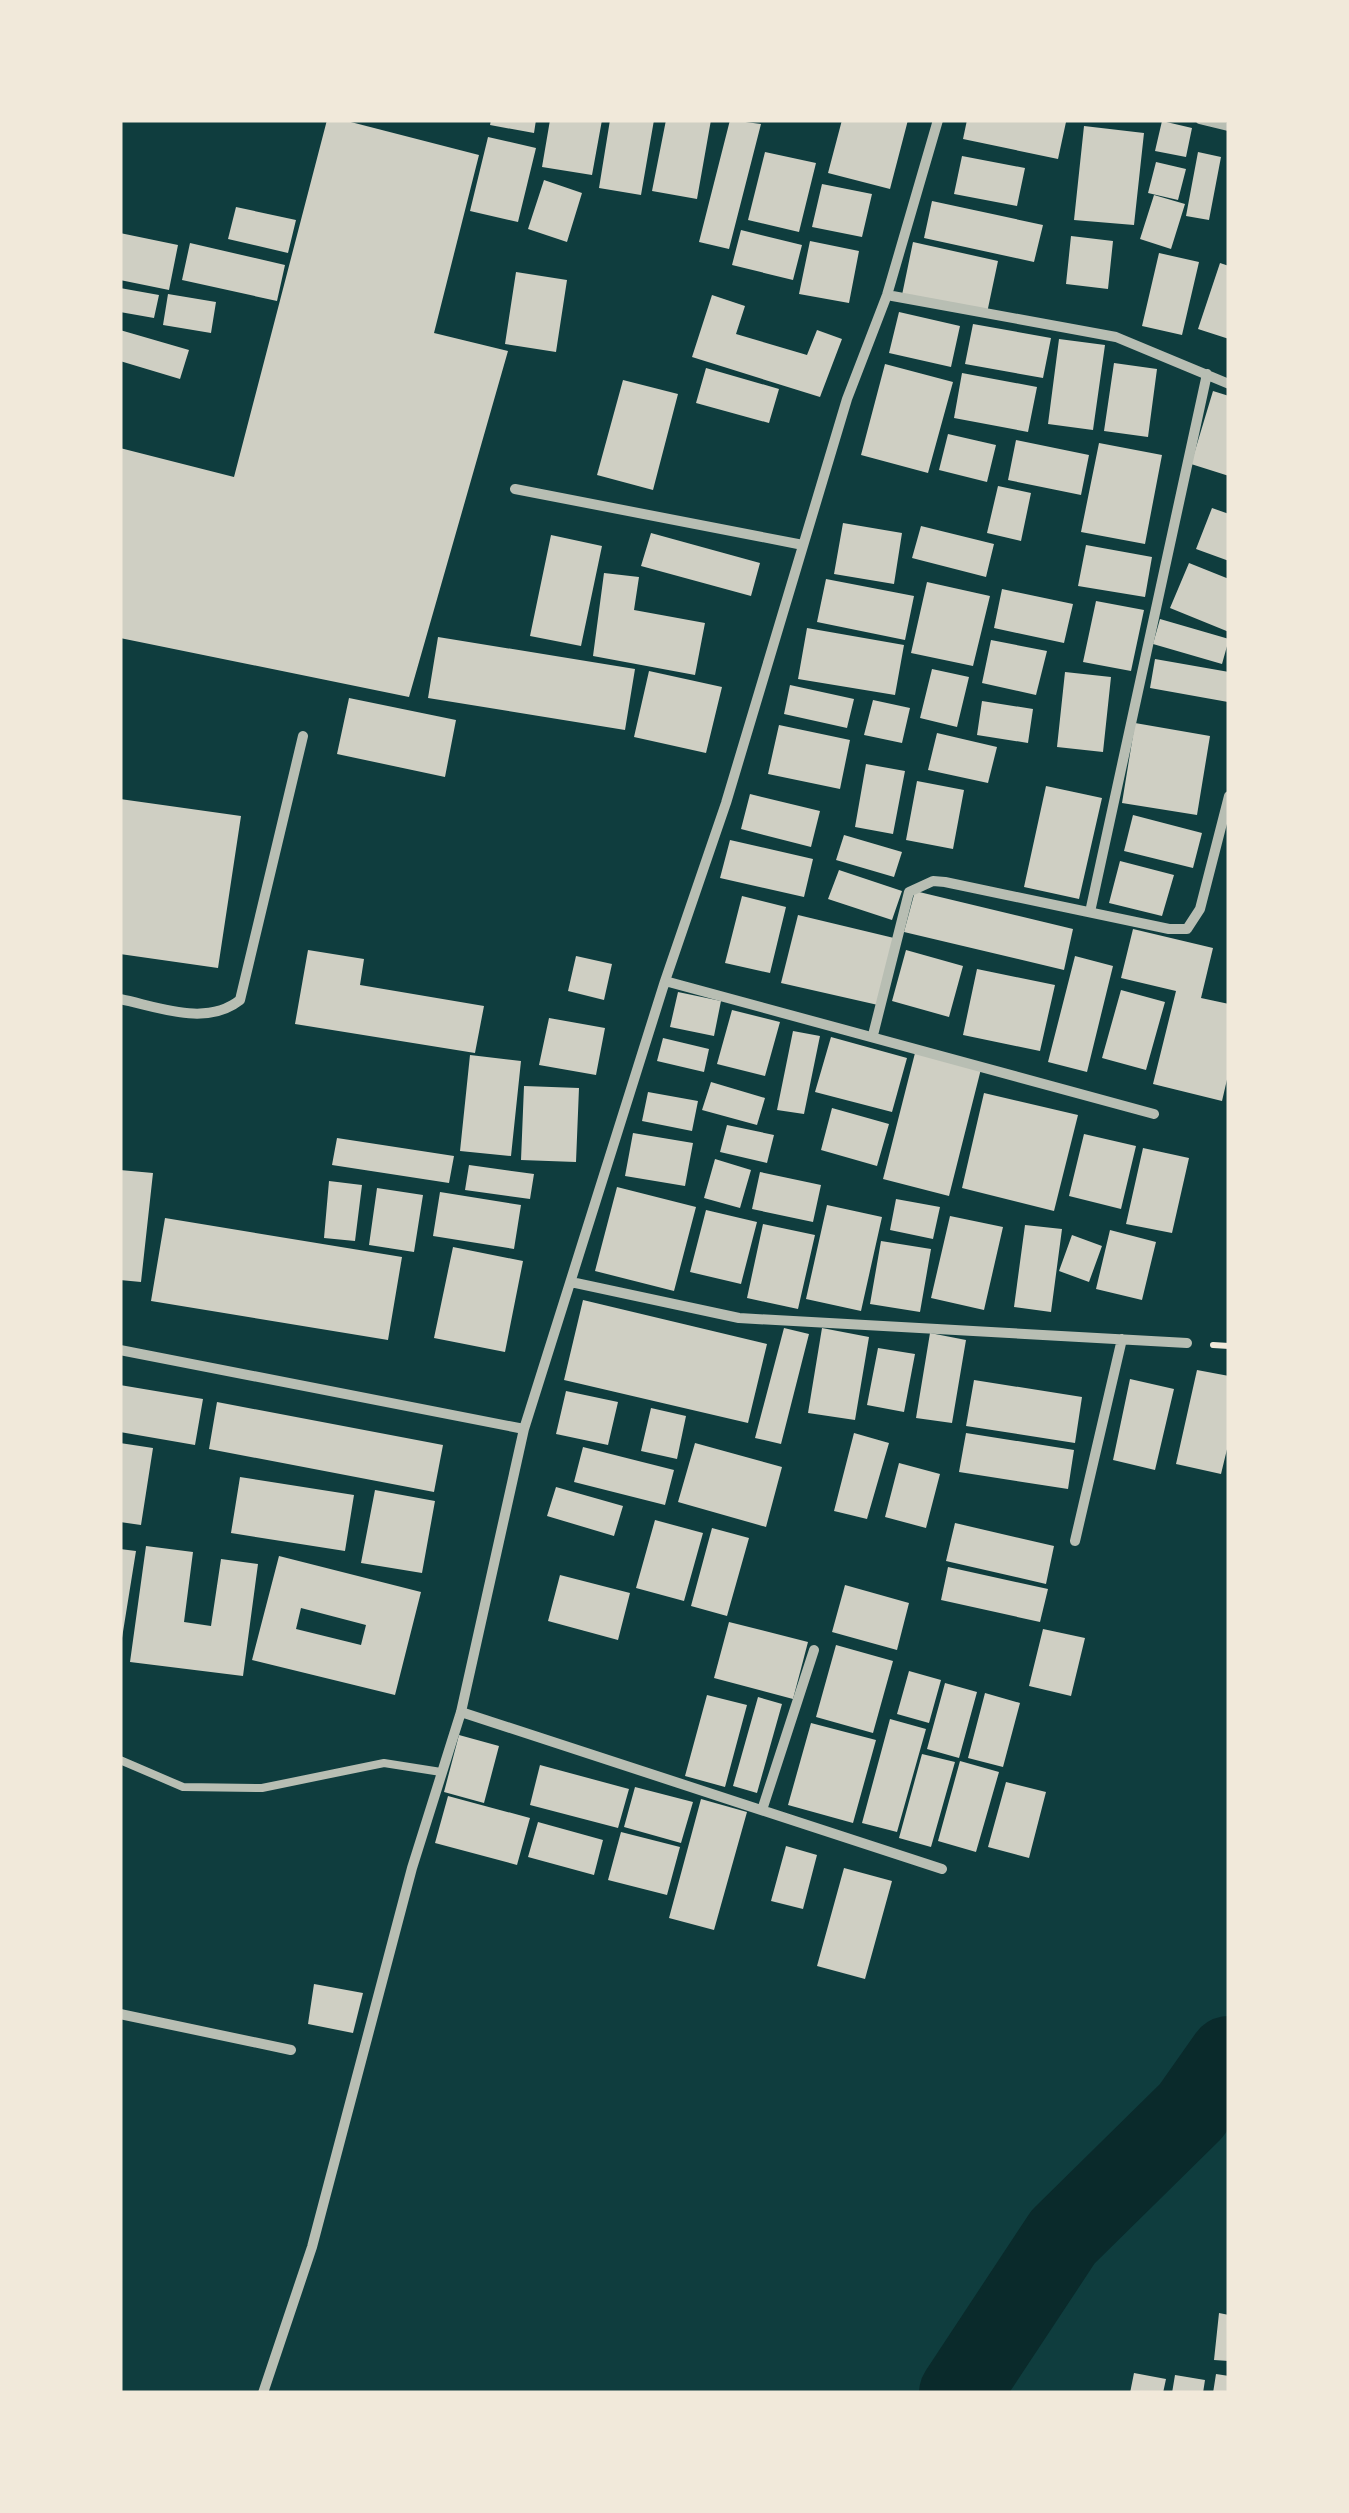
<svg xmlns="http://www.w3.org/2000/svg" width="1349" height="2513" font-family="'Fira Sans Condensed',sans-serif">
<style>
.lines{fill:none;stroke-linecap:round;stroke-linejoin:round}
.river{stroke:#0a2a2b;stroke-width:82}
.building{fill:#cfcfc3;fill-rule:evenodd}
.path{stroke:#f1e9da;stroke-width:6}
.service{stroke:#b8beb3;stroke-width:8}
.minor{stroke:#b8beb3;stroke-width:10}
</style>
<rect width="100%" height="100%" fill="#0f3d3e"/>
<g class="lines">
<path class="river" d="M 960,2393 L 1063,2237 L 1191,2111 L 1229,2057"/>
</g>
<path class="building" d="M 327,120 L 343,120 L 479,155 L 434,333 L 508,351 L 409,697 L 120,638 L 120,448 L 234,477 Z
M 491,120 L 536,120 L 534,133 L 490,125 Z
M 550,120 L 602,120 L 592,175 L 542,167 Z
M 610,120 L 654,120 L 641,195 L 599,188 Z
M 666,120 L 711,120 L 697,199 L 652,191 Z
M 730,120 L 761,124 L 729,249 L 699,242 Z
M 842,120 L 908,120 L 890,189 L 828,173 Z
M 967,120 L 1054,120 L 1066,122 L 1058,159 L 963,139 Z
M 1162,121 L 1192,128 L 1186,157 L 1155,151 Z
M 1084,126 L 1144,133 L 1134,225 L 1074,220 Z
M 488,137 L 536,148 L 518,222 L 470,211 Z
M 765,152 L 816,163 L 799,232 L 748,220 Z
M 1198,152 L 1221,157 L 1209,220 L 1186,216 Z
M 962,156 L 1025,168 L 1017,206 L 954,194 Z
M 1156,162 L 1186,169 L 1178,200 L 1148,193 Z
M 544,180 L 582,193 L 567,242 L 528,229 Z
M 822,184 L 872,194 L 862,237 L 812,227 Z
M 1154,195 L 1185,204 L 1171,249 L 1140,239 Z
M 932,201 L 1043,225 L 1034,262 L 924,238 Z
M 236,207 L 296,220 L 288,253 L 228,239 Z
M 741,230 L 802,245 L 793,280 L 732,265 Z
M 120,233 L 178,245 L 169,290 L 120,280 Z
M 1071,236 L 1113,241 L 1108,289 L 1066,284 Z
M 810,241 L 859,251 L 849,303 L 799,294 Z
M 913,242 L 998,261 L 987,313 L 902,295 Z
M 190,243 L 285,265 L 277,301 L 182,280 Z
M 1159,253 L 1199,262 L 1182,335 L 1142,326 Z
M 1220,263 L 1229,266 L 1229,339 L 1198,329 Z
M 516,272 L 567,280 L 556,352 L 505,344 Z
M 120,288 L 159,295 L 154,318 L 120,312 Z
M 168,294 L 216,302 L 211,333 L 163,325 Z
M 712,295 L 745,306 L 736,334 L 807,355 L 817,330 L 842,339 L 820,397 L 692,357 Z
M 899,312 L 960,326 L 951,367 L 889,353 Z
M 973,324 L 1051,338 L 1043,378 L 965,364 Z
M 120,330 L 189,350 L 180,379 L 120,361 Z
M 1059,339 L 1105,345 L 1093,430 L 1048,424 Z
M 1114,363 L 1157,369 L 1148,437 L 1104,431 Z
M 885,364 L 953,382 L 928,473 L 861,455 Z
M 706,368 L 779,389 L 769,423 L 696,403 Z
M 962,373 L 1037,387 L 1028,432 L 954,418 Z
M 623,380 L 678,394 L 653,490 L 597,475 Z
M 1213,391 L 1229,396 L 1229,476 L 1191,464 Z
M 948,434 L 996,445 L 987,482 L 939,470 Z
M 1016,440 L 1089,455 L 1081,495 L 1008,480 Z
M 1099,443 L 1162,455 L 1145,544 L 1081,532 Z
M 998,486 L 1031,493 L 1021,541 L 987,533 Z
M 1212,508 L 1229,514 L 1229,561 L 1196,549 Z
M 843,523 L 902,533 L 894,584 L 834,574 Z
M 921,526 L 994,544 L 986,577 L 912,558 Z
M 651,533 L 760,563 L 751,596 L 641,566 Z
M 551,535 L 602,546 L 581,646 L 530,636 Z
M 1086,545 L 1152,557 L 1145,597 L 1078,586 Z
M 1189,563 L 1229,579 L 1229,632 L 1170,608 Z
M 604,573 L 639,577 L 634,610 L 705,623 L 695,675 L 593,656 Z
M 826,579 L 914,596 L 905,640 L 817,622 Z
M 927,582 L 990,596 L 973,666 L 911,653 Z
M 1002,589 L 1073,604 L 1064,643 L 994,628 Z
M 1096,601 L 1144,610 L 1131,671 L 1083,662 Z
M 1160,619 L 1229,639 L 1222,664 L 1153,644 Z
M 807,628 L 904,645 L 895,695 L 798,679 Z
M 438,637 L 635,669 L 625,730 L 428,698 Z
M 991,640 L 1047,651 L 1036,695 L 982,683 Z
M 1155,659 L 1229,672 L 1228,702 L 1150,688 Z
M 932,669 L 969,677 L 957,727 L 920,718 Z
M 649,671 L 722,687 L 706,753 L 634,737 Z
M 1065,672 L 1111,677 L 1103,752 L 1057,747 Z
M 790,685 L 854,699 L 847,728 L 784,714 Z
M 349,698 L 456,720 L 445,777 L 337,754 Z
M 873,700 L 910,708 L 902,743 L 864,735 Z
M 982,701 L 1033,709 L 1028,743 L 977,735 Z
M 1135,723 L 1210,736 L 1197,815 L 1122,803 Z
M 779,725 L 850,740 L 840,789 L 768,774 Z
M 937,733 L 997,747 L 988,783 L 928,770 Z
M 866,764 L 905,771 L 893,834 L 855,827 Z
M 917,781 L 964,790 L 953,849 L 906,840 Z
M 1046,786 L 1102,798 L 1079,899 L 1024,887 Z
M 750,794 L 820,811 L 811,847 L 741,829 Z
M 120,799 L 241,816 L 218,968 L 120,954 Z
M 1133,815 L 1202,833 L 1193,868 L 1124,851 Z
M 844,835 L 902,852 L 894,877 L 836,860 Z
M 730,840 L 813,859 L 804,897 L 720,878 Z
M 1120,861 L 1174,875 L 1162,916 L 1109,903 Z
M 839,870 L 902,891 L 892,920 L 828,899 Z
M 915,891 L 1073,929 L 1064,970 L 904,932 Z
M 742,896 L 786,907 L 770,973 L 725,963 Z
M 798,915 L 894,938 L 878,1005 L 781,983 Z
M 1133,929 L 1213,948 L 1201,998 L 1229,1004 L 1229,1071 L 1222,1101 L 1153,1084 L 1176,991 L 1121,978 Z
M 308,950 L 364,959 L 360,985 L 484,1006 L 475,1053 L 295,1024 Z
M 906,950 L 963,966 L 949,1017 L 892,1001 Z
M 576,956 L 612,964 L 604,1000 L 568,991 Z
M 1075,956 L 1113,966 L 1087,1072 L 1048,1062 Z
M 977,969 L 1055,985 L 1040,1051 L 963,1035 Z
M 1121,990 L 1165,1002 L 1146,1070 L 1102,1058 Z
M 678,992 L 721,1001 L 714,1036 L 670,1027 Z
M 732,1010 L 780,1022 L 765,1076 L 717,1064 Z
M 549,1018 L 605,1028 L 596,1075 L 539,1065 Z
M 793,1031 L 820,1036 L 804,1114 L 777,1110 Z
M 831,1037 L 907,1058 L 892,1112 L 815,1092 Z
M 663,1038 L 709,1049 L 704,1072 L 657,1061 Z
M 915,1053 L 981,1069 L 949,1196 L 883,1179 Z
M 470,1055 L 521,1061 L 511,1156 L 460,1151 Z
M 711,1082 L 765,1098 L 757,1125 L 702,1110 Z
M 524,1086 L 579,1088 L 576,1162 L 521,1160 Z
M 648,1092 L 698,1101 L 692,1131 L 642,1121 Z
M 984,1093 L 1078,1115 L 1054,1211 L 962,1188 Z
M 832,1108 L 889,1124 L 877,1166 L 821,1150 Z
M 727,1125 L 774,1135 L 767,1163 L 720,1152 Z
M 633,1133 L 693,1143 L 685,1186 L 625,1176 Z
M 1084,1134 L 1136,1146 L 1121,1209 L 1069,1196 Z
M 337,1138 L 454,1156 L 449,1183 L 332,1165 Z
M 1143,1148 L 1189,1158 L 1172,1233 L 1126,1224 Z
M 715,1159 L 751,1170 L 740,1208 L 704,1198 Z
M 469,1165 L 534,1174 L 530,1199 L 465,1190 Z
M 120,1170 L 153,1173 L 141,1282 L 120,1280 Z
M 760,1172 L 821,1185 L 813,1222 L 752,1209 Z
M 329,1181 L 362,1185 L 355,1241 L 324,1238 Z
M 617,1187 L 696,1207 L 674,1291 L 595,1271 Z
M 377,1188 L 423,1195 L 414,1252 L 369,1245 Z
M 440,1192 L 521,1205 L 514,1249 L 433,1236 Z
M 896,1199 L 940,1207 L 933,1239 L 890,1230 Z
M 827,1205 L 882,1217 L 861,1311 L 806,1299 Z
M 706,1210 L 757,1222 L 741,1284 L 690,1272 Z
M 950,1216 L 1003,1227 L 984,1310 L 931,1298 Z
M 165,1218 L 402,1257 L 388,1340 L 151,1301 Z
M 763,1224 L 815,1235 L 798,1309 L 747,1298 Z
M 1025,1225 L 1062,1229 L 1051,1312 L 1014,1307 Z
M 1110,1230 L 1156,1242 L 1142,1300 L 1096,1289 Z
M 1072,1235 L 1102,1246 L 1089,1282 L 1059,1271 Z
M 881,1241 L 931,1249 L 920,1312 L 870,1304 Z
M 453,1247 L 523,1261 L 505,1352 L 434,1338 Z
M 583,1300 L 767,1344 L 748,1423 L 564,1380 Z
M 784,1328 L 809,1334 L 781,1444 L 755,1438 Z
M 822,1328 L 869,1337 L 855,1420 L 808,1413 Z
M 930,1333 L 966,1340 L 952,1423 L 916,1418 Z
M 878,1348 L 915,1354 L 904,1412 L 867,1405 Z
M 1197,1370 L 1229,1376 L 1229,1441 L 1221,1474 L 1176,1464 Z
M 1130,1379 L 1174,1389 L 1155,1470 L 1113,1460 Z
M 974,1380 L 1082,1397 L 1075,1443 L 966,1426 Z
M 120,1385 L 203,1399 L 195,1445 L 120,1432 Z
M 566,1391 L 618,1402 L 608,1445 L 556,1434 Z
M 217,1402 L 443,1445 L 434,1492 L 209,1449 Z
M 651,1408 L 686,1416 L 677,1459 L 641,1451 Z
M 854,1433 L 889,1443 L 867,1519 L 834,1511 Z
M 966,1433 L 1074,1450 L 1068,1489 L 959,1472 Z
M 120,1443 L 153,1448 L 141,1525 L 120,1522 Z
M 695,1443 L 782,1467 L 766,1527 L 678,1502 Z
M 583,1447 L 674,1470 L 665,1505 L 574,1482 Z
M 899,1463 L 940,1474 L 926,1528 L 885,1517 Z
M 240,1477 L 354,1495 L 345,1551 L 231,1533 Z
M 556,1487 L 623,1506 L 614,1536 L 547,1516 Z
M 375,1490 L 435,1501 L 422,1573 L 361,1563 Z
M 655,1520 L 703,1533 L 684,1601 L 636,1588 Z
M 955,1523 L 1054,1546 L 1046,1584 L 946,1561 Z
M 712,1528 L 749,1538 L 727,1616 L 691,1606 Z
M 146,1546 L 193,1552 L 184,1622 L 211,1626 L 221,1559 L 258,1564 L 243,1676 L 130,1662 Z
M 120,1549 L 136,1551 L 122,1638 L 120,1638 Z
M 279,1556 L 421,1592 L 395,1695 L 252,1660 ZM 301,1608 L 366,1625 L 361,1645 L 296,1629 Z
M 948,1567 L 1048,1589 L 1040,1622 L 941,1600 Z
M 560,1575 L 630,1593 L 618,1640 L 548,1621 Z
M 845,1585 L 909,1603 L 897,1650 L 832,1632 Z
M 729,1622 L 808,1642 L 793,1699 L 714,1678 Z
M 1043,1629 L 1085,1638 L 1071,1696 L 1029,1686 Z
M 836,1645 L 893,1661 L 873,1733 L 816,1717 Z
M 909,1671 L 941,1680 L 929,1723 L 897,1714 Z
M 945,1683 L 977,1692 L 959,1758 L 927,1749 Z
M 985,1693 L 1020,1703 L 1003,1767 L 968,1758 Z
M 707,1695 L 747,1705 L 725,1787 L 685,1776 Z
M 758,1697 L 782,1704 L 757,1793 L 733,1786 Z
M 890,1719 L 926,1729 L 897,1832 L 862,1823 Z
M 811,1723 L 876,1740 L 853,1823 L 788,1805 Z
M 459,1735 L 499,1746 L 484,1803 L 444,1792 Z
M 922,1754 L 955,1762 L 931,1847 L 899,1838 Z
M 960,1761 L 999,1772 L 976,1852 L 938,1841 Z
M 540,1765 L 629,1789 L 618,1828 L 530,1805 Z
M 1006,1782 L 1046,1792 L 1029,1858 L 988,1847 Z
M 635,1787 L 693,1802 L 681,1843 L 624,1827 Z
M 448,1796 L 530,1818 L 517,1865 L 435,1843 Z
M 701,1799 L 747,1812 L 714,1930 L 669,1918 Z
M 538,1822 L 603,1840 L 594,1875 L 528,1857 Z
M 621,1832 L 680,1847 L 667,1895 L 608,1880 Z
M 786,1846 L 817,1855 L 803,1909 L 771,1901 Z
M 844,1868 L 892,1881 L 865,1979 L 817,1966 Z
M 314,1984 L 363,1993 L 353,2033 L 308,2024 Z
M 1219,2313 L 1229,2315 L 1229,2361 L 1214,2360 Z
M 1134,2373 L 1166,2379 L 1163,2393 L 1130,2393 Z
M 1216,2374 L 1229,2376 L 1229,2393 L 1213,2393 Z
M 1175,2375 L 1205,2380 L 1203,2393 L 1172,2393 Z"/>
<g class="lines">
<path class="path" d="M 1213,1345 L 1229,1346"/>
<path class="service" d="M 1200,120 L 1229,127
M 120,1760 L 183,1787 L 262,1788 L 384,1763 L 441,1772"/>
<path class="minor" d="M 887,295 L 1116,337 L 1229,384
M 515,489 L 803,545
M 1090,912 L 1207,374
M 665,981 L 1154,1114
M 120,999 C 159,1007 206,1027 240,1000 L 303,736
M 873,1035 L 909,892 L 933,881 L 945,882 L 1169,929 L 1187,929 L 1200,909 L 1229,796
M 571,1282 L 739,1318 L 1187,1343
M 120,1350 L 524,1429
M 1075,1541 L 1122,1339
M 461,1712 L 942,1869
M 762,1810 L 814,1650
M 120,2014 L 291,2050
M 263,2393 L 312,2247 L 412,1868 L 461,1712 L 524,1429 L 665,981 L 726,803 L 847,399 L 887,295 L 938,120"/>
</g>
<rect width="1349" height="2513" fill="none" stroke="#f1e9da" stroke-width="245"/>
</svg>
